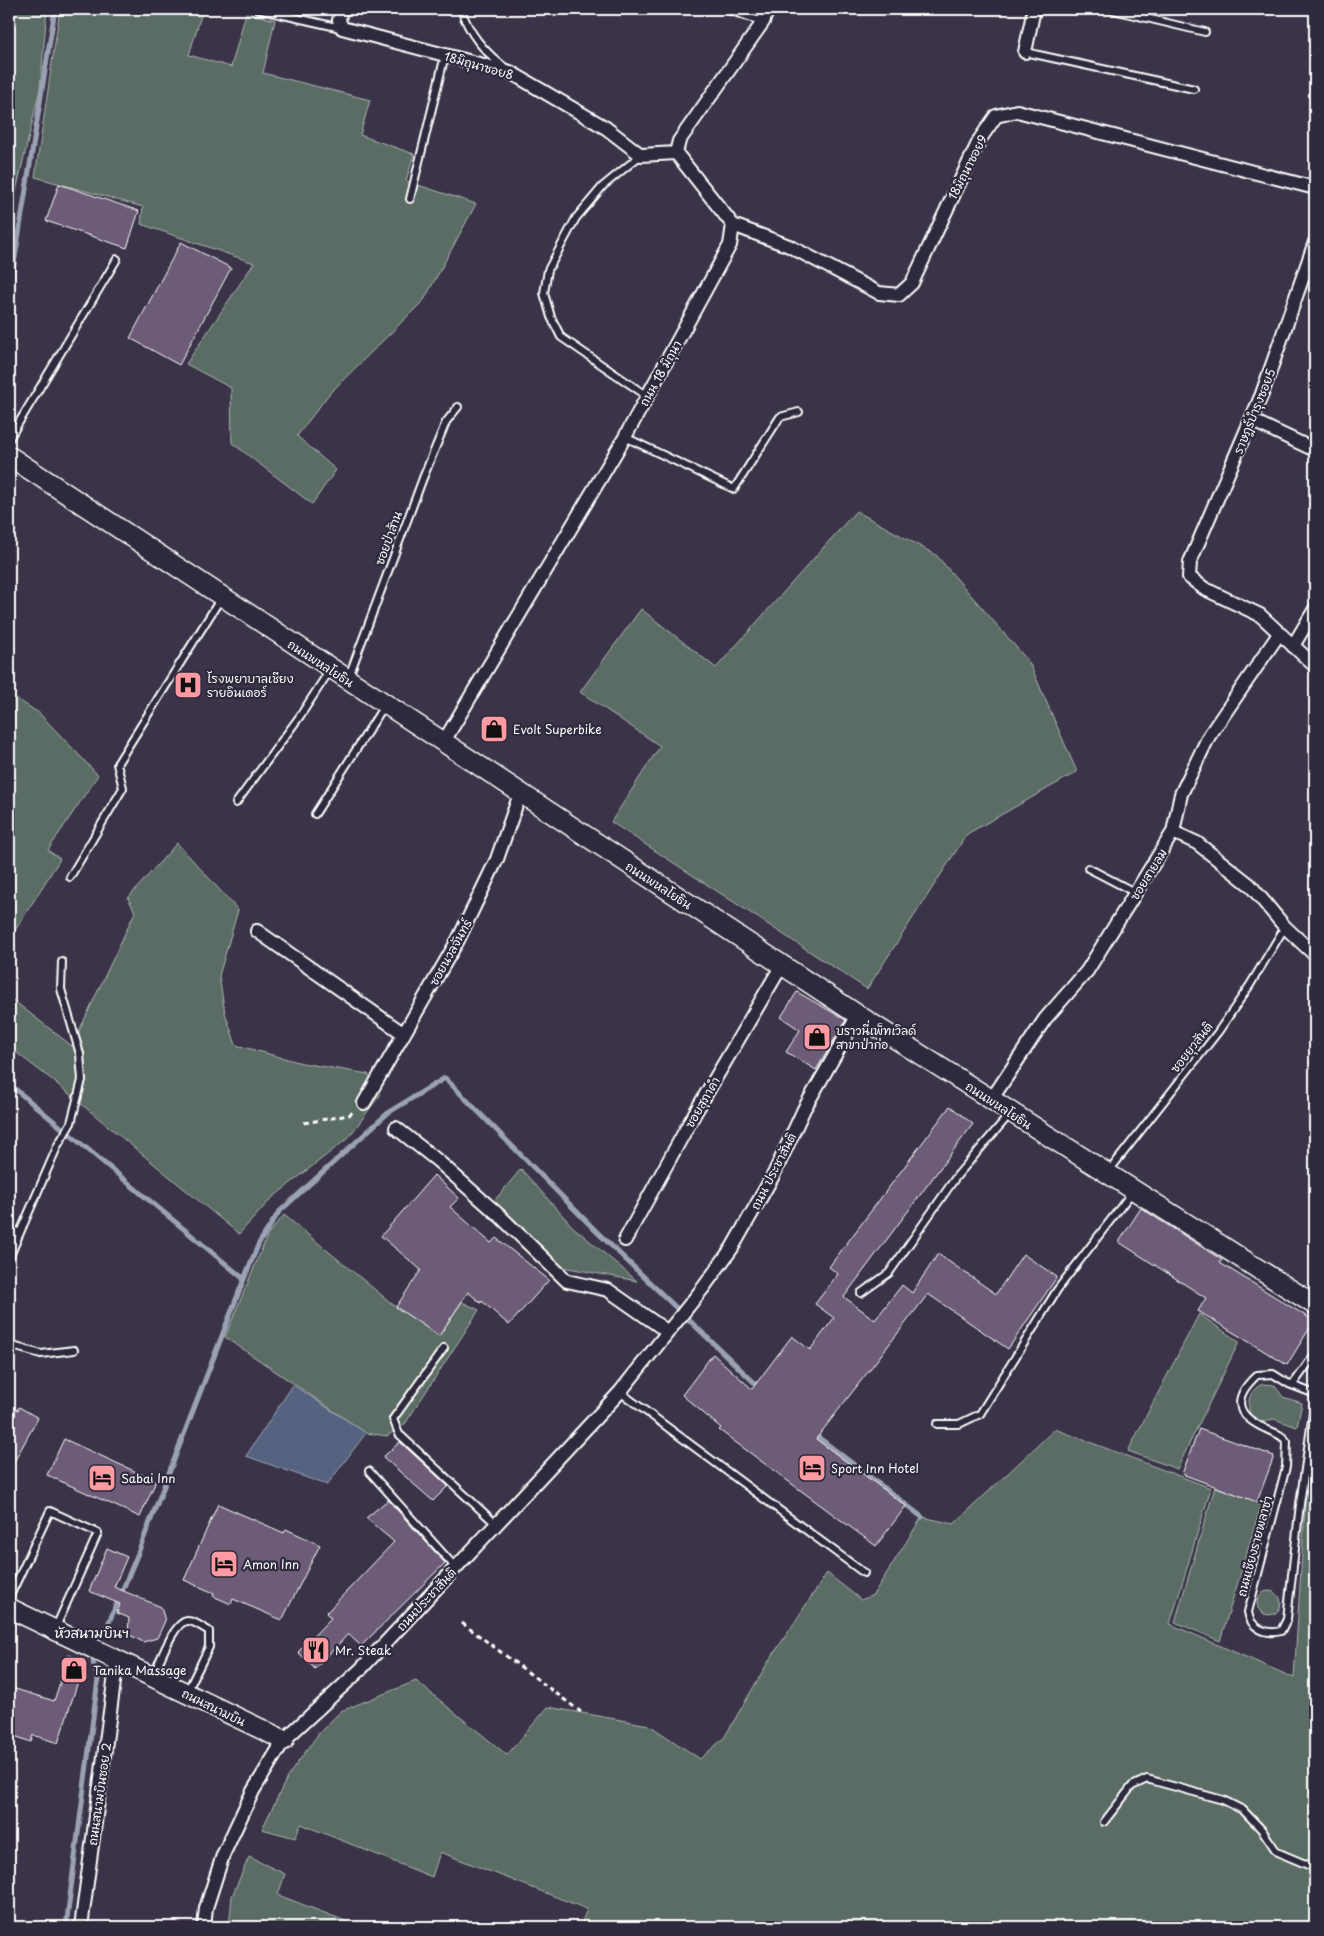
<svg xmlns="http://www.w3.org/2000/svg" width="1324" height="1936" font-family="'Playpen Sans','Playpen Sans Thai',sans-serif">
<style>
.green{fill:#5a6c64;stroke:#acb6b2}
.water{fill:#566480;stroke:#9aa2b3}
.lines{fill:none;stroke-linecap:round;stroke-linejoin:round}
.stream{stroke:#9aa2b3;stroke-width:5}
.building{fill:#6c5c77;stroke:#fff}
.lane-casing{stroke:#fff;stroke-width:10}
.street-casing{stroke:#fff;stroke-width:16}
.secondary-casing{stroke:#fff;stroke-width:22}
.path{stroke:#fff;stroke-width:3;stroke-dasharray:5 4;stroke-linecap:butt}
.lane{stroke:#2f2a3d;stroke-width:6}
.street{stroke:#2f2a3d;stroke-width:12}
.secondary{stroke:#2f2a3d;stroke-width:19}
.labels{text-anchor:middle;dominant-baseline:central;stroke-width:4.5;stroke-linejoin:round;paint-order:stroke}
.street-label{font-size:12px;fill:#fff;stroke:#2f2a3d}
.poi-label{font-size:12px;fill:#fff;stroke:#2f2a3d;text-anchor:start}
.neighbourhood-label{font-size:14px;fill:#fff;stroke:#2f2a3d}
</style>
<rect width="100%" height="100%" fill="#3b3449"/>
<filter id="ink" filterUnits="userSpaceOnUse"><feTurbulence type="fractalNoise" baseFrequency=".02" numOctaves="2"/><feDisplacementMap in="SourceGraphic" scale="10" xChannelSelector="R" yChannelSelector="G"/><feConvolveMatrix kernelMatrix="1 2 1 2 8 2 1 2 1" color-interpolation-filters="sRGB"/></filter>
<g filter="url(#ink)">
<path class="green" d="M 9,9 L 47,9 L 40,89 L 9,221 Z
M 60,9 L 203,9 L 189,55 L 231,67 L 246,13 L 275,20 L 263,73 L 370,100 L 360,135 L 414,154 L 406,181 L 476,204 L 424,300 L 329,394 L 297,436 L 336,470 L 312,504 L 232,443 L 231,388 L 186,364 L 254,263 L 141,224 L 143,207 L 35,177 Z
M 856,511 L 936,555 L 1029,662 L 1077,772 L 967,834 L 867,989 L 611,822 L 660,746 L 580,692 L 641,609 L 716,668 Z
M 9,694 L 39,713 L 98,775 L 48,850 L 60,859 L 9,940 Z
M 177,843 L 238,910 L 219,976 L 225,1013 L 236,1045 L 302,1063 L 368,1074 L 380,1095 L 348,1138 L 272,1198 L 239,1234 L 51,1079 L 9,1047 L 9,997 L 72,1046 L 135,912 L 128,898 Z
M 521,1169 L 572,1226 L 637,1281 L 563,1267 L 494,1201 Z
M 284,1215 L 396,1307 L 439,1336 L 462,1302 L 479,1310 L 405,1424 L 387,1436 L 366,1433 L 225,1337 L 268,1234 Z
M 1199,1314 L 1239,1342 L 1177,1469 L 1128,1451 Z
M 1263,1384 L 1274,1385 L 1283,1397 L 1302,1403 L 1297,1427 L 1274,1419 L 1264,1422 L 1251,1416 C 1246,1404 1249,1389 1263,1384 Z
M 1055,1429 L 1211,1488 L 1170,1624 L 1294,1678 L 1306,1492 L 1315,1493 L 1315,1927 L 580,1927 L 587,1909 L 440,1852 L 432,1877 L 301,1824 L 295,1838 L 262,1829 L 288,1776 L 319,1733 L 341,1711 L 416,1681 L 507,1755 L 548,1707 L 649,1725 L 700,1759 L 724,1738 L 767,1664 L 827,1573 L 861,1600 L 873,1595 L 922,1517 L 954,1524 Z
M 1215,1487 L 1262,1503 L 1220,1641 L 1175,1622 Z
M1257 1603a12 12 0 1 1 24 0a12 12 0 1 1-24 0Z
M 249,1857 L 285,1874 L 278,1895 L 361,1927 L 229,1927 L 232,1896 Z"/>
<path class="water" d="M 293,1385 L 366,1433 L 327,1485 L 246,1456 Z"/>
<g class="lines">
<path class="stream" d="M 9,295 L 55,9
M 9,1084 L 244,1279 L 138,1553 L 107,1627
M 244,1279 L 259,1243 L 279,1212 L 389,1112 L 445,1078 L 596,1231 L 760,1388
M 814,1434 L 922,1517
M 66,1927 L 98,1679 L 93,1662 L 94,1657"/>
</g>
<path class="building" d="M 59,184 L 139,211 L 127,248 L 46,221 Z
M 181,242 L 231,268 L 179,365 L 130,338 Z
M 797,992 L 846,1020 L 816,1070 L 786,1052 L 800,1030 L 781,1017 Z
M 950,1106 L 973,1124 L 844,1297 L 875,1320 L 902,1285 L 912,1293 L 938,1254 L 996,1294 L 1023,1254 L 1057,1277 L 1008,1349 L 928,1294 L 816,1439 L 906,1506 L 876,1546 L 719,1430 L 721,1428 L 682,1395 L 713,1354 L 752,1389 L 792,1336 L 810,1350 L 834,1318 L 815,1304 L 838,1274 L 829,1267 Z
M 434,1175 L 459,1198 L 450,1207 L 491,1243 L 496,1238 L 549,1280 L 509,1325 L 482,1301 L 481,1303 L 468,1292 L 439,1336 L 396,1307 L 421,1270 L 381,1236 Z
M 1141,1208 L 1222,1260 L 1220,1263 L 1314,1321 L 1287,1365 L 1198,1311 L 1206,1298 L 1119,1242 Z
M 9,1405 L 18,1410 L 19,1407 L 38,1418 L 9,1471 Z
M 1199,1429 L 1274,1456 L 1257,1502 L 1182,1474 Z
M 64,1439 L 156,1481 L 140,1517 L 47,1475 Z
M 400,1442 L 448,1486 L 433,1501 L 383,1457 Z
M 388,1500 L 445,1563 L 361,1646 L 348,1634 L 315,1669 L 298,1652 L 331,1618 L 326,1613 L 394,1542 L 366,1518 Z
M 218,1504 L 284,1533 L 286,1529 L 320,1545 L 282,1620 L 233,1599 L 231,1604 L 213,1596 L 214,1593 L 184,1580 Z
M 107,1548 L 127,1557 L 114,1587 L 161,1607 L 165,1621 L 157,1638 L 143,1642 L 128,1634 L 129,1618 L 117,1613 L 120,1604 L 89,1591 Z
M 69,1655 L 85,1660 L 58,1743 L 33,1735 L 31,1742 L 9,1734 L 9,1687 L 54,1701 Z"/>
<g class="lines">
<defs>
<path id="lane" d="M 257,9 L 341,28
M 461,9 C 469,34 484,51 504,67
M 726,9 L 763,22
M 1109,9 L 1205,32
M 1025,52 L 1194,89
M 641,155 L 603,186 L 576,218 L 548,270 L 544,293 L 551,317 L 561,337 L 647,396
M 410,199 L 445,55
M 625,437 L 734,489 L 780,417 L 799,412
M 9,439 L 117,259
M 349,676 L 423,478 L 446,422 L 458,407
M 236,803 L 300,716 L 330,670
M 315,814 L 384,706
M 1088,868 L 1136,893
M 70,877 L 123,788 L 117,764 L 221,598
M 1309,947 L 1315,936
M 1109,1171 L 1218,1032 L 1250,985 L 1285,927
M 9,1228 L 19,1233
M 9,1258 L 58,1145 L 71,1123 L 82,1080 L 80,1054 L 61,989 L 62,962
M 861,1293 L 889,1273 L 956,1177 L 1009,1115
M 9,1345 L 41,1354 L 74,1350
M 444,1348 L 393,1419 L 399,1434 L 496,1524
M 1315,1354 L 1294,1383 L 1289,1384 L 1273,1374 L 1257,1375 C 1233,1397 1234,1414 1264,1428 C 1273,1433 1281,1433 1287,1442 L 1286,1467 L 1248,1612 C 1250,1628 1266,1635 1281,1631 L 1287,1619 L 1300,1504 L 1315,1399
M 1289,1384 L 1315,1394
M 620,1392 L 864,1573
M 937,1424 L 959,1424 L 980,1414 L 1057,1290 L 1133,1191
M 369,1471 L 456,1568
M 9,1598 L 50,1511 L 98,1533 L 55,1629
M 153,1676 C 159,1664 174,1620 188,1621 C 195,1621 203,1628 209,1631 L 209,1647 L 187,1692
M 1104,1822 L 1132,1786 L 1147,1779 L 1223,1800 L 1243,1810 L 1262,1830 L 1277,1852 L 1315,1868"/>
<path id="street" d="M 341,9 L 339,20 L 342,28 L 510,72 L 606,128 L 641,155 L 676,153
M 1025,52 L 1034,9
M 733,225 L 789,246 L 879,293 L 899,295 L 912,283 L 980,139 L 996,116 L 1017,111 L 1315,188
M 1315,242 L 1262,394 L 1190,562 L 1189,577 L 1205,589 L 1260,615 L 1315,666
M 1251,420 L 1315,450
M 1293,646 L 1315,609
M 443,743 L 625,437 L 730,245 L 733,225 L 676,153 L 679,141 L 763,22 L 768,9
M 1173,832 L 1197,843 L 1250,885 L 1285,927 L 1315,955
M 257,931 L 404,1034
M 991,1100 L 1045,1019 L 1087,971 L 1173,832 L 1181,794 L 1209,736 L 1279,634
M 364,1103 L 458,940 L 497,859 L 520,794
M 396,1128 L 438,1161 L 501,1217 L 567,1281 L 608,1290 L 668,1332
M 625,1240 L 695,1113 L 782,965
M 81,1927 L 117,1660
M 204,1927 L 206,1908 L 223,1855 L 253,1791 L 284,1740 L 360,1670 L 620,1392 L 703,1288 L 732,1248 L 774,1174 L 804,1109 L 858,1015"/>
<path id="secondary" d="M 9,456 L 858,1015 L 1315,1305
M 9,1608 L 284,1740"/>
</defs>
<use href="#lane" class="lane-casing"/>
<use href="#street" class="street-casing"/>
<use href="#secondary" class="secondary-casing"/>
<path class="path" d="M 304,1123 L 349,1115 L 354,1111
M 462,1623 L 581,1712"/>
<use href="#lane" class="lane"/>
<use href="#street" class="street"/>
<use href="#secondary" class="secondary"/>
</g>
</g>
<defs>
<symbol id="hospital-square" viewBox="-11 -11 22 22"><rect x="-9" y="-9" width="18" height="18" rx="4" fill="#ff9aa2" stroke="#2f2a3d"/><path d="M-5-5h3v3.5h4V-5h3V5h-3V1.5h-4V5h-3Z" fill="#111"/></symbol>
<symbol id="shop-square" viewBox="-11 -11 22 22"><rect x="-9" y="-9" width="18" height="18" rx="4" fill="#ff9aa2" stroke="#2f2a3d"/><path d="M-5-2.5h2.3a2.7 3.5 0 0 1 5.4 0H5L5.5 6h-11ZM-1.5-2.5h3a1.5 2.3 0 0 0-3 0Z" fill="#111"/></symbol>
<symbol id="hotel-square" viewBox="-11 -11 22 22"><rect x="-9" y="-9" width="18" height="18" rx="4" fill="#ff9aa2" stroke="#2f2a3d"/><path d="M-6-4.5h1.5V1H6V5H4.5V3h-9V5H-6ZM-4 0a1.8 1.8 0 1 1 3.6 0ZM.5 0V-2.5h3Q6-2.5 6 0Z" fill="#111"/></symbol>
<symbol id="restaurant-square" viewBox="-11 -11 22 22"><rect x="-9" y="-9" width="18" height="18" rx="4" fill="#ff9aa2" stroke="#2f2a3d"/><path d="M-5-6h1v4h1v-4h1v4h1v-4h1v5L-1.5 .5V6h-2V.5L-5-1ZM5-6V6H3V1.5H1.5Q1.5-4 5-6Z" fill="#111"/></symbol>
</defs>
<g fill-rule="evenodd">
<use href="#hospital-square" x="172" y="669" width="32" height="32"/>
<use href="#shop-square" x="478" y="713" width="32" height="32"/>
<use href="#shop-square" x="801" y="1021" width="32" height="32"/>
<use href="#hotel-square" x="796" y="1452" width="32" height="32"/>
<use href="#hotel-square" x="86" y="1462" width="32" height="32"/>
<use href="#hotel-square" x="208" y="1548" width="32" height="32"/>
<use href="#restaurant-square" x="300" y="1634" width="32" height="32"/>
<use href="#shop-square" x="58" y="1654" width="32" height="32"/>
</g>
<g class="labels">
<g class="street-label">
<text transform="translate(479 65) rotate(16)">18มิถุนาซอย8</text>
<text transform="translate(967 167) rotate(-63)">18มิถุนาซอย9</text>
<text transform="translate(660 373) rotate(-61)">ถนน 18 มิถุนา</text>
<text transform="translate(1254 411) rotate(-68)">ราษฎร์บำรุงซอย5</text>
<text transform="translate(388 538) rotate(-70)">ซอยป่าส้าน</text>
<text transform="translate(321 663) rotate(33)">ถนนพหลโยธิน</text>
<text transform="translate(1148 874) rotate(-58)">ซอยสายลม</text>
<text transform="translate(659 885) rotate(33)">ถนนพหลโยธิน</text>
<text transform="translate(450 952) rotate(-61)">ซอยนวลจันทร์</text>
<text transform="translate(1191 1047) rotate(-52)">ซอยยุวสันติ</text>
<text transform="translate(702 1102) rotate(-60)">ซอยสุภาคำ</text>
<text transform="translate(999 1105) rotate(33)">ถนนพหลโยธิน</text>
<text transform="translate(773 1171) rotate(-63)">ถนน ประชาสันติ</text>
<text transform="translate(1254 1546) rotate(-75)">ถนนเชียงรายพลาซ่า</text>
<text transform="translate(426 1599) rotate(-47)">ถนนประชาสันติ</text>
<text transform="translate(214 1707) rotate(26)">ถนนสนามบิน</text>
<text transform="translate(99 1794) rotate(-82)">ถนนสนามบินซอย 2</text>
</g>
<g class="poi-label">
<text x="207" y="678">โรงพยาบาลเชียง<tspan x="207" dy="14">รายอินเดอร์</tspan></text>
<text x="513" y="729">Evolt Superbike</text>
<text x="836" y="1030">บราวนี่เพ็ทเวิลด์<tspan x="836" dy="14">สาขาป่าก่อ</tspan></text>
<text x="831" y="1468">Sport Inn Hotel</text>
<text x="121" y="1478">Sabai Inn</text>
<text x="243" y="1564">Amon Inn</text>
<text x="335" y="1650">Mr. Steak</text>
<text x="93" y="1670">Tanika Massage</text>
</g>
<g class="neighbourhood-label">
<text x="92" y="1632">หัวสนามบินฯ</text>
</g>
</g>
<rect width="1324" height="1936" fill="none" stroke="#2f2a3d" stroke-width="30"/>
<rect x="15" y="15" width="1294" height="1906" fill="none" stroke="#fff" stroke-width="2" filter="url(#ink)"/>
</svg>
